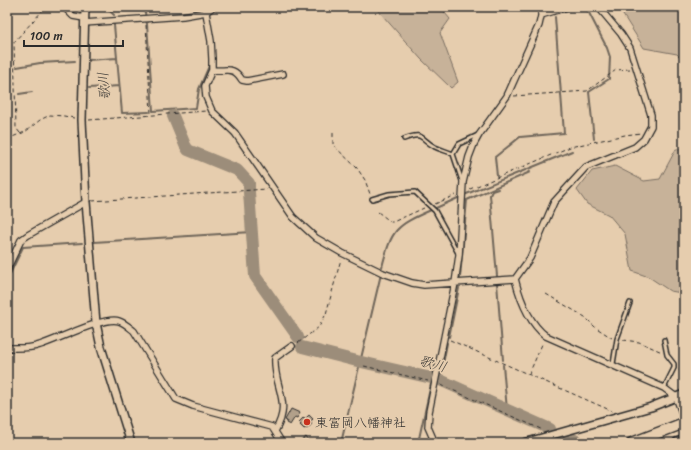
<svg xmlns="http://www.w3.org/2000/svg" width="691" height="450" font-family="Sriracha,'Klee One',sans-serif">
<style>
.green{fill:#c7b299;stroke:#796e62}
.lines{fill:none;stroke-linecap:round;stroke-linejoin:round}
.stream{stroke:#6f665a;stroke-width:2}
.river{stroke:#9c8d7a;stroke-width:12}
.building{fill:#b2a08a;stroke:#2b2b2b}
.service-casing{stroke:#2b2b2b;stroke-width:6}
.minor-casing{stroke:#2b2b2b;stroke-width:8}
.tertiary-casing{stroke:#2b2b2b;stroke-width:10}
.motorway-casing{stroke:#2b2b2b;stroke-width:13}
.path{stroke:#2b2b2b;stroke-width:1;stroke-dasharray:4 3;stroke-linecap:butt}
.service{stroke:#e6cdae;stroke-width:3}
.minor{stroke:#e6cdae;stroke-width:5.5}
.tertiary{stroke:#e6cdae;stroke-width:7}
.motorway{stroke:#e6cdae;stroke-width:10}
.poi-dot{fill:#c8321e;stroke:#e6cdae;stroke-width:1.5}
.labels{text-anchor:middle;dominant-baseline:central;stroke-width:3.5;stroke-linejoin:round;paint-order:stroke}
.poi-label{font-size:13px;fill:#2b2b2b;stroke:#e6cdae;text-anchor:start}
.water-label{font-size:14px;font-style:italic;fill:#423f3b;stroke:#e6cdae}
</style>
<rect width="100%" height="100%" fill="#e6cdae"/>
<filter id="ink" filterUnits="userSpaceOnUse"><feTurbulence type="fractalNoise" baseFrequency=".025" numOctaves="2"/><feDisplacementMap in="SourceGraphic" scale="8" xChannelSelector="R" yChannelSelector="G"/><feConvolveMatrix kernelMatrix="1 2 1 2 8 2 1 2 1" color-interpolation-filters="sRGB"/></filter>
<g filter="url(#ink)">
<path class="green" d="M 375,7 L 440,7 L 450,19 L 440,33 L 458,82 L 451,88 L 421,59 Z
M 618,7 L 684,7 L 684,61 L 677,54 L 644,48 Z
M 676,149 L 684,149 L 684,294 L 682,293 L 670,291 L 649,277 L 632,271 L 625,234 L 609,215 L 587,204 L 577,190 L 592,171 L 615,166 L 644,181 L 660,179 Z"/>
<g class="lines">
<path class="stream" d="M 106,7 L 114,15
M 144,7 L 147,24 L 153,111 L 196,108 L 199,89 L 209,66
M 587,9 L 607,48 L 610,57 L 609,79 L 589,92 L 594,139
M 114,25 L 117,58
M 88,60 L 117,58 L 122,113 L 149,112
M 17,67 L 40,63 L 75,61
M 7,70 L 11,69
M 89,88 L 119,86
M 19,94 L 32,92
M 7,98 L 11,97
M 497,176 L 495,157 L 520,137 L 564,133 L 555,17
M 464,195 L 572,151
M 436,208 L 460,197
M 94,242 L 252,232
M 382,267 C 392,229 395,226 431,210
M 497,276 L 490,195 L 492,191 L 498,189
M 460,278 L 467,200 L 530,172
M 7,280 L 23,247 L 82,243
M 497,283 L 503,360
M 449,337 L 459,288
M 503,365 L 507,410
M 440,380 L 447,343
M 341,443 L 381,274
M 418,443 L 431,384"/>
<path class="river" d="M 173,116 L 185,145 L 188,150 L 237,170 L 249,183 L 249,188
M 249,192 L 255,276 L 298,337
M 302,347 L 357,361 L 440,380 L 550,429
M 568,437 L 581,443"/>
</g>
<path class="building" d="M 291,409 L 300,413 L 297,418 L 295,417 L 290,425 L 286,423 L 287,421 L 285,420 Z
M 309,415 L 313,419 L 310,422 L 312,424 L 307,429 L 306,428 L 304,429 L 300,425 L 301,424 L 299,422 L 304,417 L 305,419 Z
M 306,437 L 311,443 L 299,443 Z"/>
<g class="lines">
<defs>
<path id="service" d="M 404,139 C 424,131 420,139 435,147 C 441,150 447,151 453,154 L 462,181
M 453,154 L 459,144 L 478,135
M 372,199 L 389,194 L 415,192 L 435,211 L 458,253
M 664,340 L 667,355 L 674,364 L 674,368 L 664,388
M 613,364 L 617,339 L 630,303"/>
<path id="minor" d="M 64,7 L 73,16 L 84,18
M 205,7 L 211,41 L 212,59 L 212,70 L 205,86 L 206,97 L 212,111 L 235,133 L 293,217 L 316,238 L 342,253 L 383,273 L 412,283 L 424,285 L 515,279 L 530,258 L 554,202 L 586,167 L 635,147 L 644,139 L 651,126 L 651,115 L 630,48 L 621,34 L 600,9 L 595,7
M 541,15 L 567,7
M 84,23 L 183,16 L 206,12 L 213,7
M 212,70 C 226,72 233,65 242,80 L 247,81 L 283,74
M 7,269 L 21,240 L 28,235 L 86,202
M 515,279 C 520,299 529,323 546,336 L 664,388 L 676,397 L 684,418
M 7,348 C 19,348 29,349 40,345 C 57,340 104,316 119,321 C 125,323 129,327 134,331 L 176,399 L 193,406 L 272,427 L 282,443
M 275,431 C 293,402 273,387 275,358 L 292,346
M 435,443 L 428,427 L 429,412 L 455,283 L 459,255 L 463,182 L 469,157 L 474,144 L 479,135 L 507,96 L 539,25 L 543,7"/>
<path id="tertiary" d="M 85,7 L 82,120 L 86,202 L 96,323 L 101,347 L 131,443
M 524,443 L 651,407 L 684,394"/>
<path id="motorway" d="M 632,443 L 684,423
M 678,443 L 684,441"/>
</defs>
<use href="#service" class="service-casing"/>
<use href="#minor" class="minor-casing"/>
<use href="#tertiary" class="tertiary-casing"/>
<use href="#motorway" class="motorway-casing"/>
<path class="path" d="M 144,7 L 145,12
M 146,25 L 151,114
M 514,96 L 587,91 L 616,70 L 630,69
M 89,120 L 206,111
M 20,133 L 16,128 L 14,42 L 44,9 L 45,7
M 333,133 L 333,145 L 357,168 L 365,180 L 370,194
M 7,139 L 25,132 L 40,120 L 50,115 L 64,116 L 74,118
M 470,189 L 570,147 L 625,135 L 641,133
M 92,201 L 267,189
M 435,204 L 456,195
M 378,212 L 391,222 L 393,222 L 424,208
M 546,294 L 585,317 L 595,327 L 612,338
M 450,340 L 612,411
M 623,340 L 639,342 L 662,352
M 298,343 L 319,327 L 326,314 L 341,259
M 364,366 L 428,381
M 679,370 L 684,371
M 529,374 L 543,342
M 441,385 L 543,430"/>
<use href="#service" class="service"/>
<use href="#minor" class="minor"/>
<use href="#tertiary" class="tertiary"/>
<use href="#motorway" class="motorway"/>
</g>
</g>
<circle class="poi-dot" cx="307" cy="422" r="4"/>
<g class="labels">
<g class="poi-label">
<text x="315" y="422">東富岡八幡神社</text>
</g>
<g class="water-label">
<text transform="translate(104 86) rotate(-95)">歌川</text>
<text transform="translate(433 364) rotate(16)">歌川</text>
</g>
</g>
<rect width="691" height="450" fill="none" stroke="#e6cdae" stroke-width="24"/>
<rect x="12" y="12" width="667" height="426" fill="none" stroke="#2b2b2b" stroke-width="1.5" filter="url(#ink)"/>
<path d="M24 40v6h99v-6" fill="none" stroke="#2b2b2b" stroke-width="2"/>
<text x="30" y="40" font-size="12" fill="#2b2b2b" stroke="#e6cdae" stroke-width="3" paint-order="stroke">100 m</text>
</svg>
